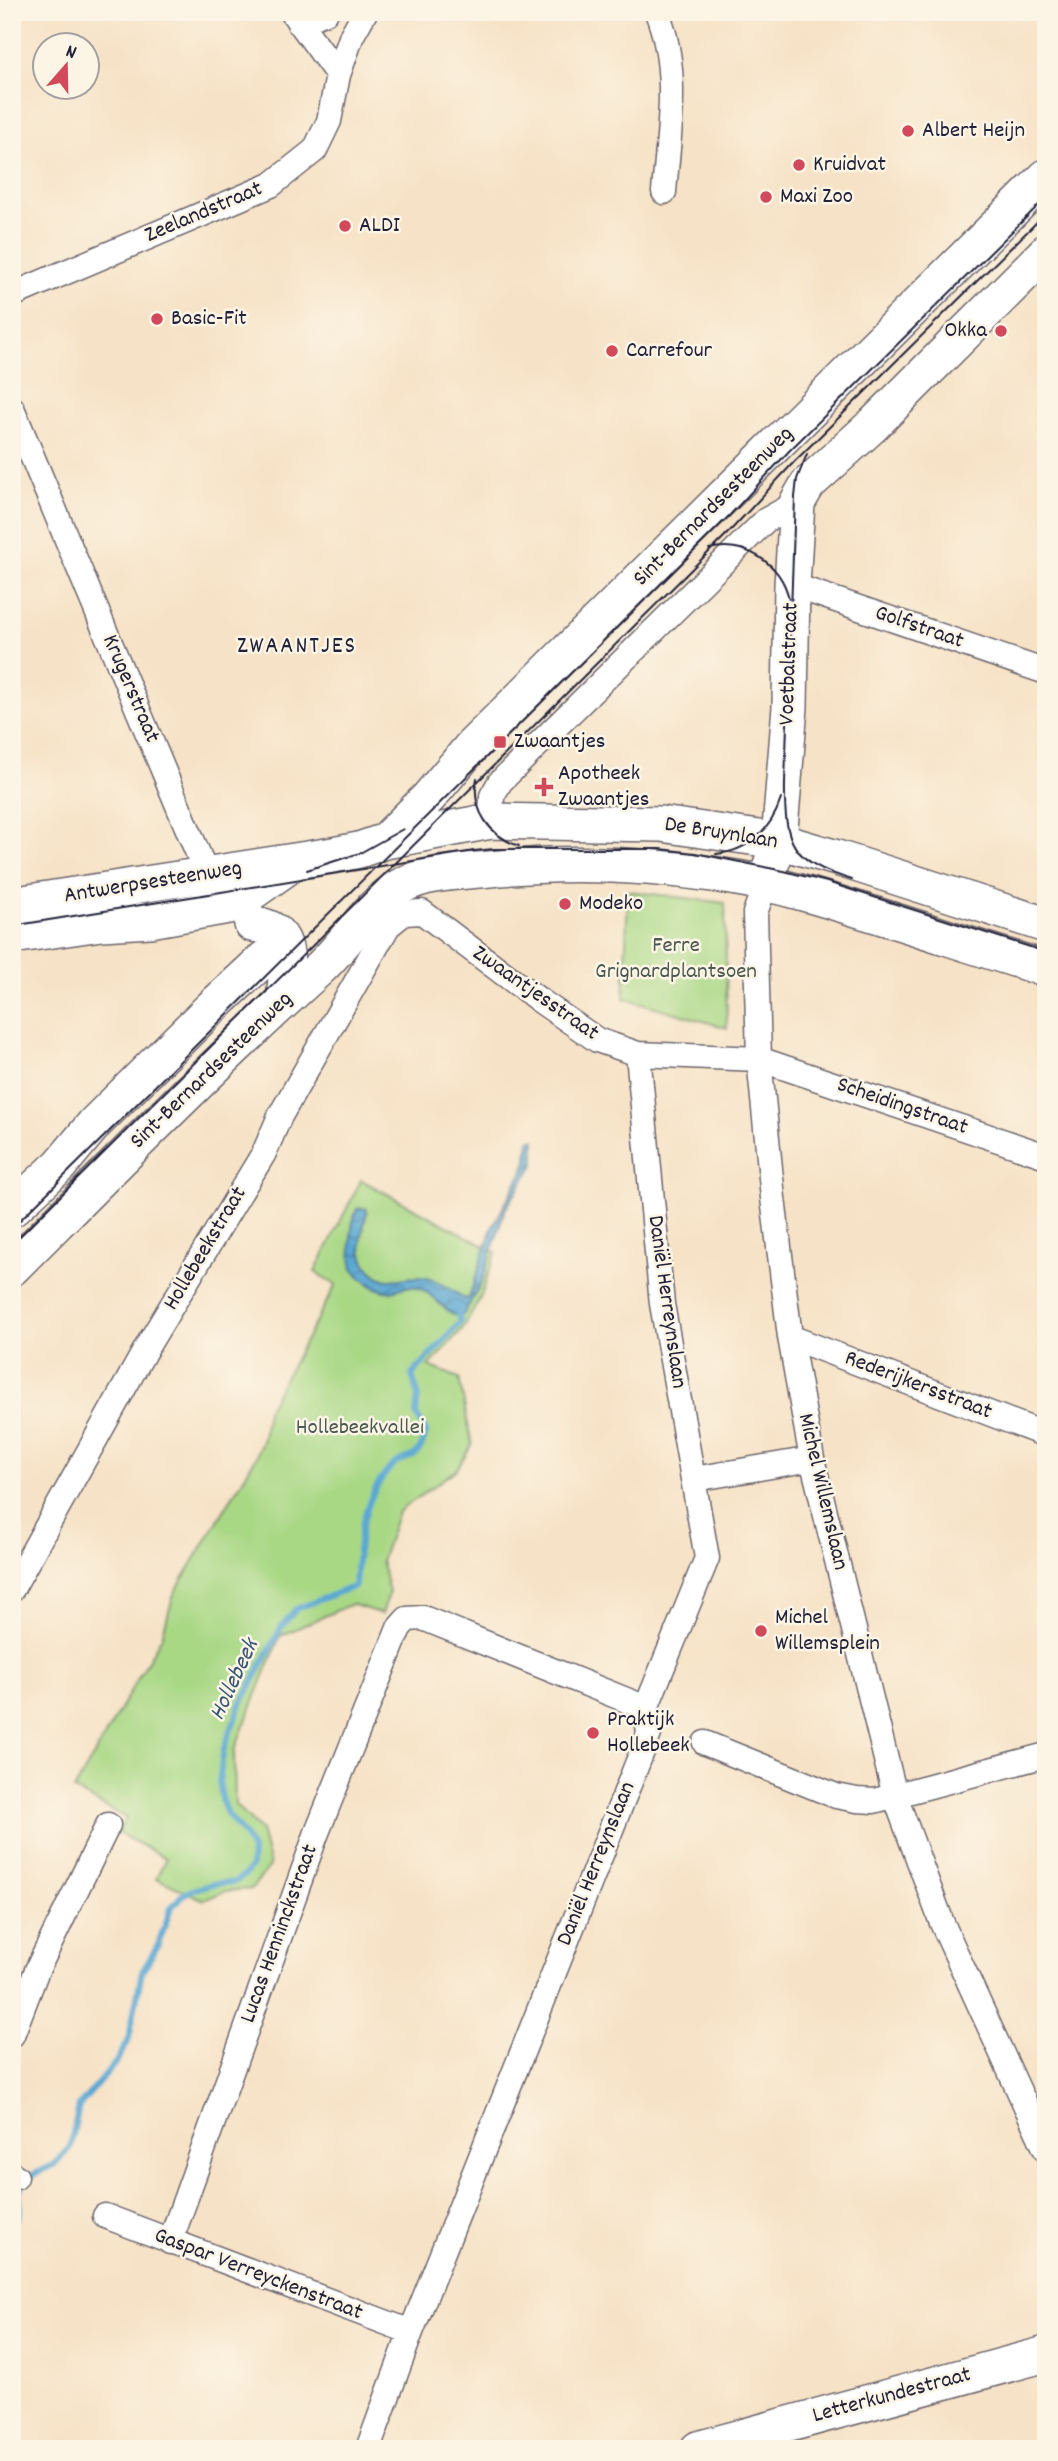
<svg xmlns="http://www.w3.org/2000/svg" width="1058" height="2461" font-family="Dekko,sans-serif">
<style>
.green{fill:#a9d885;stroke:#667d60;stroke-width:2}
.water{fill:url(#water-waves);stroke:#3e6487;stroke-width:2}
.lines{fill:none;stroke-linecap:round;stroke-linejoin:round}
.stream{stroke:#5aa7d3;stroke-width:6}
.street-casing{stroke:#6c656c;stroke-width:27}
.secondary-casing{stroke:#6c656c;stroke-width:38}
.street{stroke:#fff;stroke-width:24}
.secondary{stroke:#fff;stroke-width:35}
.tram{stroke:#22223b;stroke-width:2}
.poi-dot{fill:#d1495b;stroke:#fcf5e5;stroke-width:2.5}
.labels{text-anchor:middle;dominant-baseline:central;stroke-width:5;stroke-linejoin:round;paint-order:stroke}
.poi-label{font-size:23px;fill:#22223b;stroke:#fcf5e5;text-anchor:start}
.street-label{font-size:23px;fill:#22223b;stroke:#fcf5e5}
.park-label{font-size:23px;fill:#4a5951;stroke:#fcf5e5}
.neighbourhood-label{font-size:24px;letter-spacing:2px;fill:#22223b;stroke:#fcf5e5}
.water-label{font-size:24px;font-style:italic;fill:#385778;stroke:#fcf5e5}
</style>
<defs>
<pattern id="water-waves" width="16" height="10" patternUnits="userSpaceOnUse" patternTransform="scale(1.75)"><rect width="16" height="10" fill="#5aa7d3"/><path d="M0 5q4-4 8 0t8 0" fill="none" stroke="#4a88ac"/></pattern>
</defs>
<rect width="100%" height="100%" fill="#fcf5e5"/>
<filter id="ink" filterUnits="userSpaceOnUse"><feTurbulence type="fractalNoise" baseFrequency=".0143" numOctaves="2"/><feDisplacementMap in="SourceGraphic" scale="14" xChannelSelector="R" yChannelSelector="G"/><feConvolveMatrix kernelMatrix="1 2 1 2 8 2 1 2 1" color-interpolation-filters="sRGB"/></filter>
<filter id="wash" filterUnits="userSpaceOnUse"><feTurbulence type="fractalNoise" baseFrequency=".00686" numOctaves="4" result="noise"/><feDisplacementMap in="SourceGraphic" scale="28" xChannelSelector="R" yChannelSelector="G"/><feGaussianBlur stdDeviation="1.57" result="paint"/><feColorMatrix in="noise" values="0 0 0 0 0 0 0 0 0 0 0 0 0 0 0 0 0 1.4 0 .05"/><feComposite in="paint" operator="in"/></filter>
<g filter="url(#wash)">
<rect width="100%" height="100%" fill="#f6e2c6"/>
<path class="green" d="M 628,891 L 725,903 L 727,1028 L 624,998 Z
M 361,1180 L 496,1252 L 481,1296 L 465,1326 L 429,1366 L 459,1378 L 472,1445 L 457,1469 L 398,1512 L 381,1561 L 389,1592 L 382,1614 L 351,1604 L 280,1636 L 234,1751 L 235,1805 L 261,1831 L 270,1866 L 251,1889 L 225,1891 L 204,1900 L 156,1878 L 166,1858 L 118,1833 L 126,1818 L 74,1790 L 162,1636 L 174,1594 L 255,1459 L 263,1438 L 267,1410 L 336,1285 L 315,1272 Z"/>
<path class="water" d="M 529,1140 L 535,1140 L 535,1163 L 505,1210 L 482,1281 L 464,1314 L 459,1317 C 443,1312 435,1294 419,1288 C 409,1284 401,1289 391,1291 C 376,1293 362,1279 353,1269 C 349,1251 350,1226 357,1209 L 366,1208 L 367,1212 C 362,1234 354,1257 374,1273 C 378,1277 382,1279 388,1280 C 401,1280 414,1275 427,1278 C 441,1281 453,1292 466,1299 L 469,1298 L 492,1228 L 523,1171 L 527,1161 Z"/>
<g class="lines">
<path class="stream" d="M 12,2220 L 18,2217 L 20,2210 L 18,2192 L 23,2184 L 34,2174 L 54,2165 L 70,2147 L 79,2106 L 116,2062 L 128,2042 L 142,1972 L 158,1945 L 171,1908 L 181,1896 L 192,1890 L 212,1884 L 235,1882 L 246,1874 L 251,1867 L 252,1850 L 244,1835 L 227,1814 L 223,1804 L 219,1782 L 224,1748 L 232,1727 L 242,1702 L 282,1626 L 296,1609 L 355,1586 C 358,1543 360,1503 390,1468 C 406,1451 418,1467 426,1432 L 416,1414 L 418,1394 L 412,1375 L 461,1322 L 457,1312"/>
</g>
</g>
<g filter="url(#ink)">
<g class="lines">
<defs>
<path id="street" d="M 292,12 L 338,75
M 657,12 C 680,70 669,132 664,192
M 299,23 L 326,12
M 12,295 L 271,185 L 315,150 L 329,121 L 338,75 L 352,35 L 365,12
M 12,408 L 207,875 L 203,889
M 792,585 L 1046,672
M 491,821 L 492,796 L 500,782 L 766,520 L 797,503
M 765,885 L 755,913 L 759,1059 L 773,1198 L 790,1337 L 812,1459 L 895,1796 L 942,1923 L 1046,2150
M 790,1337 L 1046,1435
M 694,1479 L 812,1459
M 12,1589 L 148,1345 L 264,1153 L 280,1116 L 388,926 L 404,913 L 422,912 L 539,1000 L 597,1040 L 638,1054 L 759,1059 L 1046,1156
M 705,1743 L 836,1796 L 857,1800 L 874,1801 L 1046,1755
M 12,2035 L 37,1970 L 108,1825
M 12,2174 L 16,2177
M 105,2216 L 411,2332
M 170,2242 L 316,1835 L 399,1628 L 407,1619 L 423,1618 L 646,1708
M 368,2449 L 411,2332 L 649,1734 L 646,1708 L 707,1558 L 662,1304 L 638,1054"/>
<path id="secondary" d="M 385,841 L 429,797 L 472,746 L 1046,177
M 771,865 L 779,841 L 790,707 L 792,585 L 797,503 L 808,484 L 874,424 L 1046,252
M 12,907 L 29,902 L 333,855 L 359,850 L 385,841 L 491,821 L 661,824 L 779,841 L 837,858 L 1046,925
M 252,924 C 292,928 288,958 285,990
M 12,936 L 101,923 L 150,920 L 234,905 L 289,866
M 12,1209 L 60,1165 L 95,1123 L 209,1010 L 264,959
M 12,1268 C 113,1167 214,1064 320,968 C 348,942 368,905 401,886 C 427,872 462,872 490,869 C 587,859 708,866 803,893 C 884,916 965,944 1046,969
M 698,2449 L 1046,2354"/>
</defs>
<use href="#street" class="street-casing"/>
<use href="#secondary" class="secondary-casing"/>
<use href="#street" class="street"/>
<use href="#secondary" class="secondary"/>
<path class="tram" d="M 807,454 L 797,479 L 795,497 L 785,782 C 784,844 791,861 852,880
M 709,549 C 745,540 781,563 789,599
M 477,778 C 471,809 489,836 519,846
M 716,854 C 749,851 771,830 781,799
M 307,870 L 360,853 L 403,829
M 12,926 L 474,851 L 494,849 L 660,849 L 695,853 L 784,871 L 827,882 L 1046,952
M 12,1228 L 730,515 L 790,450 L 1046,198
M 12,1244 L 730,531 L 795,461 L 1046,213"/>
</g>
</g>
<g class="poi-dot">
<circle cx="908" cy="131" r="7"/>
<circle cx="799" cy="165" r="7"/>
<circle cx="766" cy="197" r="7"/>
<circle cx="345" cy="226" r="7"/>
<circle cx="157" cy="319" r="7"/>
<circle cx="1001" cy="331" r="7"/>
<circle cx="612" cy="351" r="7"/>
<rect x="493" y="735" width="14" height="14" rx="3.5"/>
<path d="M540.5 776.5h7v7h7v7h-7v7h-7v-7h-7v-7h7z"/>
<circle cx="565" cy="904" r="7"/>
<circle cx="761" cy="1631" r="7"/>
<circle cx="593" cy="1733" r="7"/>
</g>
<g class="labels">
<g class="poi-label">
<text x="922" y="131">Albert Heijn</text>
<text x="813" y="165">Kruidvat</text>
<text x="780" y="197">Maxi Zoo</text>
<text x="359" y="226">ALDI</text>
<text x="171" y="319">Basic-Fit</text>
<text x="987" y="331" text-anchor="end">Okka</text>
<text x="626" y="351">Carrefour</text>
<text x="514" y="742">Zwaantjes</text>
<text x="558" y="774">Apotheek<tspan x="558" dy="26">Zwaantjes</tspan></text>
<text x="579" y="904">Modeko</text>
<text x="775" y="1618">Michel<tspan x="775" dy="26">Willemsplein</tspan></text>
<text x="607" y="1720">Praktijk<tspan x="607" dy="26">Hollebeek</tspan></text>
</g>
<g class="street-label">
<text transform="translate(204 213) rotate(-23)">Zeelandstraat</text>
<text transform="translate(714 507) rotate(-45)">Sint-Bernardsesteenweg</text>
<text transform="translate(919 628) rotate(19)">Golfstraat</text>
<text transform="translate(790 664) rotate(-88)">Voetbalstraat</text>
<text transform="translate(130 689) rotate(67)">Krugerstraat</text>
<text transform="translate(721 834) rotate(9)">De Bruynlaan</text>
<text transform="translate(153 883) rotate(-9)">Antwerpsesteenweg</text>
<text transform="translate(535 994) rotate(35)">Zwaantjesstraat</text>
<text transform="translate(212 1071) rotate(-44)">Sint-Bernardsesteenweg</text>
<text transform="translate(902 1107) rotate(19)">Scheidingstraat</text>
<text transform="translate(206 1249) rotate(-59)">Hollebeekstraat</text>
<text transform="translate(666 1302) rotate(82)">Daniël Herreynslaan</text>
<text transform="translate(918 1386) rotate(21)">Rederijkersstraat</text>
<text transform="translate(822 1492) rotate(77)">Michel Willemslaan</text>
<text transform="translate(597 1864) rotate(-68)">Daniël Herreynslaan</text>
<text transform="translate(280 1934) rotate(-70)">Lucas Henninckstraat</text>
<text transform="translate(258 2275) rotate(21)">Gaspar Verreyckenstraat</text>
<text transform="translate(892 2396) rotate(-15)">Letterkundestraat</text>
</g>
<g class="park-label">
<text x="676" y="946">Ferre<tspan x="676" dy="26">Grignardplantsoen</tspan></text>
<text x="360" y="1428">Hollebeekvallei</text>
</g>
<g class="neighbourhood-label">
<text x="297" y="647">ZWAANTJES</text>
</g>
<g class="water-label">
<text transform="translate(235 1680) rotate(-65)">Hollebeek</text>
</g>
</g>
<rect width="1058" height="2461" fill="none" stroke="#fcf5e5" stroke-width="42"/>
<g transform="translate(66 66) rotate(20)"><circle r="33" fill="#fcf5e5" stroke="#a5a1a1" stroke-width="2"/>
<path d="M0-5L12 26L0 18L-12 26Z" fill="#d1495b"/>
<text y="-10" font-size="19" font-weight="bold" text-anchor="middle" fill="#22223b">N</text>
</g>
</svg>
